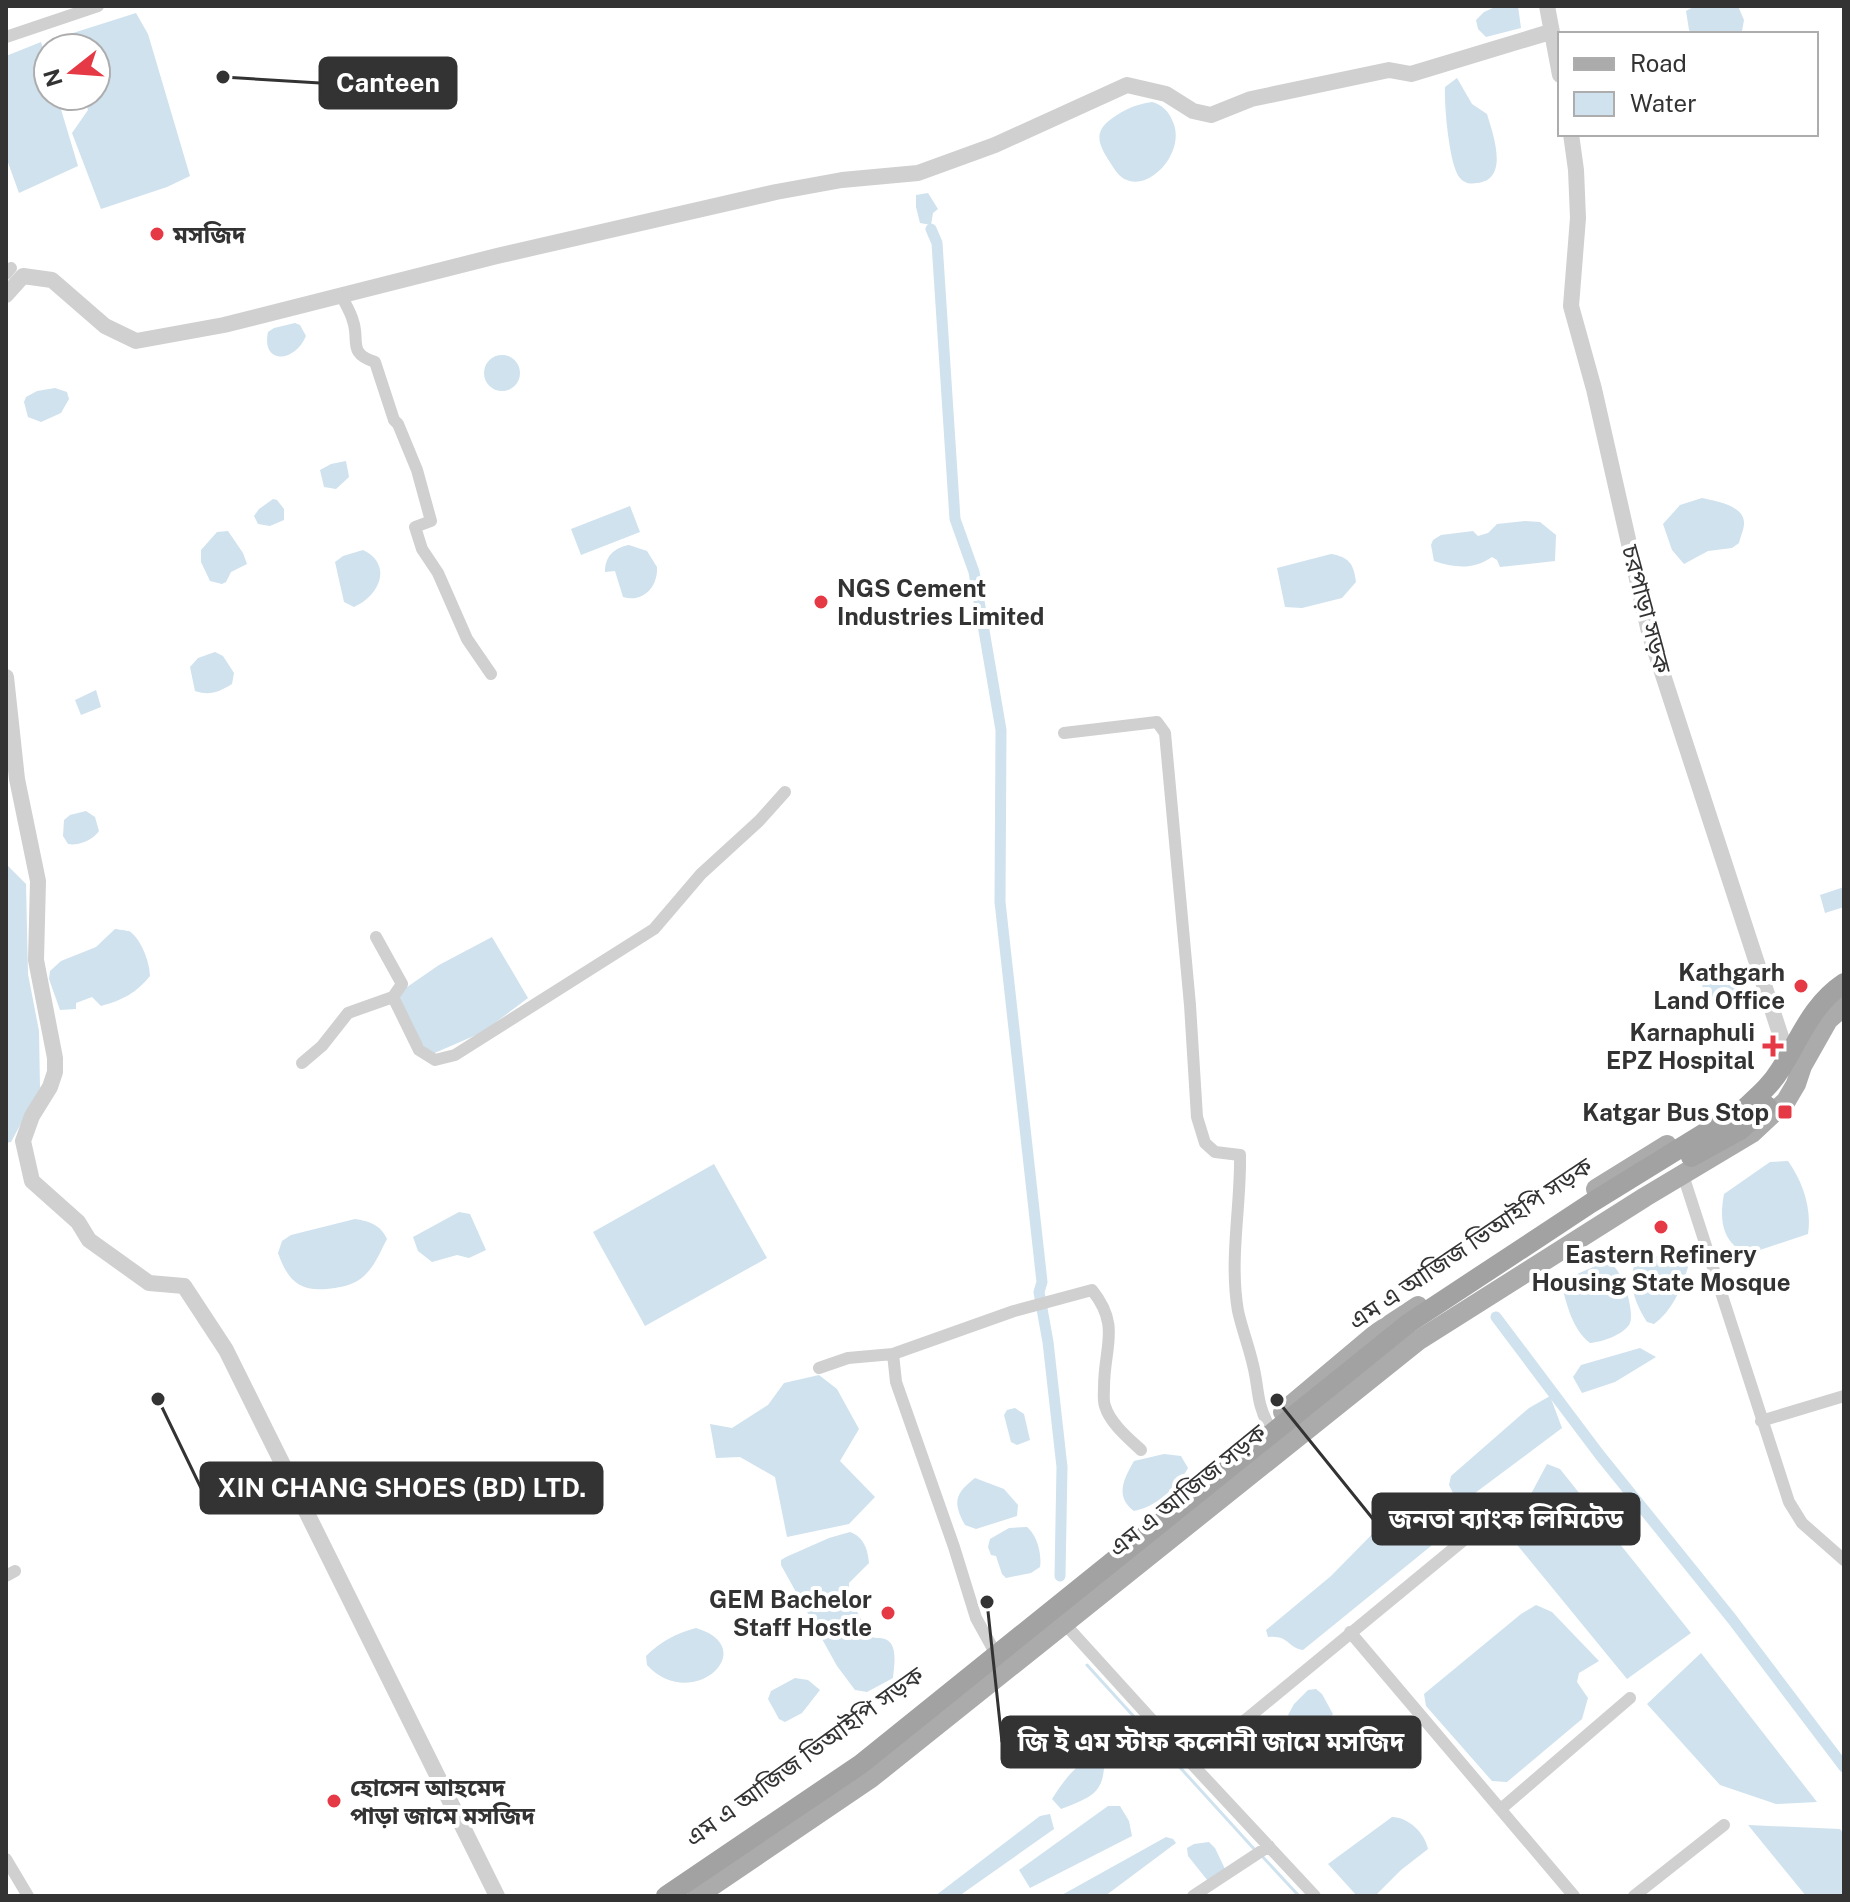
<svg xmlns="http://www.w3.org/2000/svg" width="1850" height="1902" font-family="'Public Sans','Noto Sans Bengali',sans-serif">
<style>
.water{fill:#cfe2ee}
.lines{fill:none;stroke-linecap:round;stroke-linejoin:round}
.stream{stroke:#cfe2ee;stroke-width:3}
.canal{stroke:#cfe2ee;stroke-width:11}
.minor{stroke:#d0d0d0;stroke-width:12}
.tertiary{stroke:#d0d0d0;stroke-width:16}
.primary{stroke:#ababab;stroke-width:20}
.trunk-bridge{stroke:#a2a2a2;stroke-width:20}
.poi-dot{fill:#e63946;stroke:#fff;stroke-width:3}
.labels{text-anchor:middle;dominant-baseline:central;stroke-width:8;stroke-linejoin:round;paint-order:stroke}
.poi-label{font-size:24px;font-weight:bold;fill:#333;stroke:#fff;text-anchor:end}
.street-label{font-size:24px;fill:#333;stroke:#fff}
.leader{fill:none;stroke:#333;stroke-width:3}
.callout-dot{fill:#333;stroke:#fff;stroke-width:3}
.callout{fill:#333;stroke:#333;stroke-width:3}
.callout-label{font-size:26px;text-anchor:middle;font-weight:bold;fill:#fff}
</style>
<rect width="100%" height="100%" fill="#fff"/>
<path class="water" d="M 1497,6 L 1518,6 L 1521,28 L 1486,37 L 1478,29 L 1476,20 L 1484,12 Z
M 1695,6 L 1738,6 L 1744,20 L 1742,31 L 1692,34 L 1689,30 L 1686,11 Z
M 136,13 L 148,34 L 190,176 L 167,187 L 101,209 L 72,133 L 88,110 L 84,96 L 96,96 L 96,48 L 70,48 L 67,40 L 73,33 Z
M 41,42 L 48,65 L 48,96 L 57,96 L 78,166 L 19,193 L 6,157 L 6,56 Z
M 1457,78 L 1472,104 L 1487,114 C 1493,134 1510,180 1477,183 C 1471,184 1465,184 1460,178 C 1449,166 1444,103 1445,87 Z
M 1152,102 C 1163,105 1169,112 1173,122 C 1188,156 1138,204 1115,170 C 1099,146 1089,132 1117,115 C 1129,107 1139,104 1152,102 Z
M 928,193 L 938,209 L 933,213 L 931,225 L 920,223 L 916,207 L 916,195 Z
M 295,323 L 300,325 L 306,336 C 294,364 261,364 268,332 L 274,328 Z
M484 373a18 18 0 1 1 36 0a18 18 0 1 1-36 0Z
M 55,388 L 67,392 L 69,399 L 61,413 L 41,422 L 28,417 L 24,402 L 26,397 L 37,391 Z
M 346,461 L 349,477 L 336,489 L 324,487 L 320,470 L 331,464 Z
M 1702,498 C 1715,501 1745,505 1744,524 C 1744,529 1740,538 1739,543 L 1732,548 L 1708,551 L 1684,564 L 1672,550 L 1663,524 L 1680,505 Z
M 273,499 L 277,500 L 284,509 L 284,520 L 270,526 L 258,524 L 254,516 L 259,509 Z
M 630,506 L 640,532 L 581,555 L 571,529 Z
M 1525,521 L 1540,522 L 1556,535 L 1555,561 L 1500,567 L 1497,560 L 1492,557 C 1474,570 1454,568 1434,561 L 1431,545 L 1433,540 L 1441,535 L 1473,531 L 1478,536 L 1488,533 L 1497,524 Z
M 228,531 L 243,553 L 247,564 L 231,572 L 226,582 L 222,584 L 210,581 L 201,562 L 201,550 L 217,532 Z
M 629,545 L 647,551 L 657,567 C 658,587 643,603 623,597 L 615,571 L 605,572 C 605,556 614,548 629,545 Z
M 363,550 C 393,564 380,596 354,607 L 344,602 L 335,562 L 343,556 Z
M 1331,554 C 1349,557 1354,564 1356,582 L 1342,598 L 1302,608 L 1285,607 L 1277,568 Z
M 215,652 L 223,656 L 234,673 L 232,684 C 219,692 210,696 195,691 L 190,667 L 198,658 Z
M 96,690 L 101,707 L 81,715 L 75,700 Z
M 86,811 L 95,817 L 99,831 C 93,840 78,846 68,844 L 63,836 L 64,820 L 70,815 Z
M 6,864 L 26,884 L 28,974 L 39,1031 L 40,1088 L 11,1142 L 6,1143 Z
M 1844,887 L 1844,907 L 1825,913 L 1820,895 Z
M 115,929 C 116,929 128,931 129,931 C 141,938 150,963 150,976 C 136,993 123,1000 101,1006 L 92,997 L 76,1003 L 76,1009 L 60,1010 L 49,979 L 50,971 L 61,961 L 96,947 Z
M 492,937 L 528,998 L 483,1032 L 430,1055 L 411,1027 L 397,994 L 439,965 Z
M 1717,974 L 1729,976 L 1745,992 L 1740,999 C 1723,994 1694,1014 1704,979 Z
M 1788,1161 C 1803,1182 1812,1209 1808,1234 L 1748,1254 C 1722,1243 1719,1220 1724,1194 L 1770,1162 Z
M 714,1164 L 767,1258 L 645,1326 L 593,1232 Z
M 459,1212 L 470,1214 L 486,1250 L 469,1258 L 457,1255 L 432,1262 L 418,1251 L 413,1237 Z
M 355,1219 C 369,1221 381,1225 387,1239 C 380,1252 375,1266 364,1276 C 355,1284 346,1286 335,1288 C 302,1293 289,1284 278,1253 L 282,1241 L 291,1235 Z
M 1648,1256 C 1665,1256 1677,1254 1688,1267 C 1682,1288 1672,1311 1654,1324 L 1647,1322 C 1635,1303 1625,1279 1638,1258 Z
M 1600,1264 C 1604,1265 1609,1264 1613,1266 C 1623,1272 1636,1315 1629,1325 C 1622,1335 1602,1342 1590,1343 C 1572,1329 1566,1303 1561,1281 Z
M 1640,1348 L 1656,1357 L 1615,1382 L 1582,1393 L 1573,1377 L 1581,1365 Z
M 819,1375 L 837,1389 L 859,1429 L 840,1461 L 875,1497 L 849,1524 L 787,1537 L 775,1477 L 740,1457 L 716,1458 L 710,1424 L 732,1428 L 768,1405 L 784,1383 Z
M 1550,1396 L 1562,1428 L 1471,1496 L 1456,1499 L 1449,1485 L 1451,1476 L 1529,1408 Z
M 1015,1408 L 1024,1414 L 1030,1440 L 1017,1445 L 1011,1442 L 1004,1415 L 1007,1410 Z
M 1164,1454 L 1181,1456 L 1188,1468 C 1178,1487 1156,1507 1134,1511 C 1115,1497 1123,1480 1134,1461 Z
M 1547,1464 L 1560,1469 L 1691,1633 L 1627,1679 L 1509,1535 Z
M 975,1478 L 1004,1489 L 1018,1505 L 1017,1516 L 976,1529 L 965,1525 C 953,1503 954,1494 975,1478 Z
M 1409,1512 C 1423,1515 1430,1523 1436,1536 L 1431,1546 L 1303,1650 C 1287,1648 1290,1635 1268,1637 L 1266,1630 L 1331,1576 L 1389,1517 Z
M 1027,1527 C 1037,1535 1042,1554 1040,1567 L 1031,1573 L 1006,1578 L 1002,1574 L 996,1556 L 991,1555 L 988,1547 L 990,1539 L 1009,1528 Z
M 850,1532 C 864,1537 868,1550 869,1563 L 849,1583 L 849,1594 L 868,1635 C 875,1640 879,1636 887,1640 C 898,1646 894,1667 893,1678 L 867,1692 L 855,1690 L 837,1666 L 781,1565 L 781,1560 L 786,1557 L 829,1538 Z
M 1536,1605 L 1552,1612 L 1599,1661 L 1579,1673 L 1577,1682 L 1588,1698 L 1582,1719 L 1507,1782 L 1492,1781 L 1426,1706 L 1424,1694 L 1521,1614 Z
M 696,1628 C 763,1648 692,1714 647,1665 L 646,1656 C 661,1641 675,1634 696,1628 Z
M 1701,1653 L 1817,1802 L 1776,1804 L 1720,1785 L 1647,1704 Z
M 795,1678 L 808,1680 L 820,1690 L 802,1713 L 785,1722 L 779,1719 L 768,1699 L 771,1691 Z
M 1316,1689 L 1322,1694 L 1333,1714 L 1317,1735 L 1309,1736 L 1288,1715 L 1294,1704 L 1308,1690 Z
M 1097,1754 L 1104,1761 C 1105,1794 1089,1798 1061,1809 L 1052,1799 C 1064,1780 1076,1764 1097,1754 Z
M 1108,1806 L 1120,1806 L 1129,1821 L 1132,1836 L 1030,1888 L 1019,1870 Z
M 1050,1814 L 1054,1829 L 959,1896 L 935,1896 L 1040,1816 Z
M 1392,1817 C 1408,1817 1425,1833 1428,1849 L 1401,1870 L 1376,1895 L 1357,1896 L 1328,1864 Z
M 1748,1825 L 1840,1829 L 1844,1834 L 1844,1896 L 1806,1896 Z
M 1166,1837 L 1173,1839 L 1176,1843 L 1105,1896 L 1060,1896 Z
M 1209,1842 L 1215,1848 L 1225,1869 L 1208,1881 L 1188,1856 L 1187,1848 L 1194,1844 Z"/>
<g class="lines">
<path class="stream" d="M 1087,1665 L 1255,1850
M 1261,1855 L 1299,1896"/>
<path class="canal" d="M 931,229 L 937,243 L 955,519 L 974,572 L 1001,730 L 1000,902 L 1042,1282 L 1039,1292 L 1048,1342 L 1062,1467 L 1060,1576
M 1496,1317 L 1599,1454 L 1732,1619 L 1844,1767"/>
<path class="minor" d="M 6,37 L 98,6
M 6,274 L 11,268
M 342,297 C 346,305 351,313 353,321 C 360,341 347,353 375,362 L 394,420 L 398,424 L 417,470 L 431,521 L 415,527 L 422,549 L 438,573 L 467,639 L 491,674
M 1064,733 L 1157,722 L 1165,733 L 1190,1005 L 1197,1117 L 1205,1143 L 1215,1152 L 1240,1155 C 1241,1207 1229,1259 1238,1311 C 1242,1329 1249,1347 1253,1365 C 1259,1388 1256,1402 1268,1424
M 393,997 L 419,1050 L 435,1060 L 455,1055 L 654,929 L 701,874 L 759,821 L 785,792
M 302,1063 L 322,1046 L 348,1013 L 393,997 L 402,984 L 376,937
M 1683,1175 L 1789,1502 L 1802,1523 L 1844,1560
M 893,1354 L 1014,1311 L 1092,1290 C 1121,1326 1104,1347 1104,1387 C 1104,1392 1103,1401 1105,1406 C 1110,1423 1128,1438 1141,1450
M 819,1368 L 848,1358 L 893,1354 L 896,1382 L 954,1547 L 976,1618 L 992,1647
M 1761,1421 L 1844,1396
M 6,1576 L 15,1571
M 1063,1622 L 1192,1764
M 1350,1632 L 1574,1896
M 1502,1808 L 1630,1698
M 6,1859 L 28,1896
M 1193,1896 L 1269,1846
M 1315,1896 L 1192,1764 L 1482,1525
M 1634,1896 L 1724,1825"/>
<path class="tertiary" d="M 1547,6 L 1560,75
M 1571,134 L 1576,170 L 1578,218 L 1571,306 L 1594,389 L 1649,632 L 1784,1046 L 1795,1059
M 6,295 L 23,276 L 52,280 L 105,326 L 136,341 L 224,325 L 497,256 L 776,192 L 842,180 L 918,173 L 995,145 L 1127,85 L 1166,94 L 1193,111 L 1211,115 L 1251,99 L 1389,70 L 1411,74 L 1550,32
M 6,677 L 17,779 L 38,881 L 36,960 L 55,1058 L 55,1072 L 50,1087 L 32,1116 L 23,1141 L 32,1181 L 78,1222 L 89,1240 L 149,1283 L 184,1286 L 226,1350 L 497,1896"/>
<path class="primary" d="M 1596,1189 L 1667,1145
M 1283,1412 L 1377,1333 L 1418,1306
M 697,1896 L 871,1778 L 1419,1340 L 1645,1197 L 1752,1133 L 1786,1101 L 1796,1084 L 1802,1066 L 1828,1020 L 1844,1006"/>
<path class="trunk-bridge" d="M 1691,1157 L 1740,1130 L 1767,1106
M 666,1896 L 861,1764 L 1409,1323 L 1591,1203 L 1745,1108 C 1758,1096 1771,1085 1780,1070 C 1800,1039 1811,1005 1844,983"/>
</g>
<g class="poi-dot">
<circle cx="157" cy="234" r="8"/>
<circle cx="821" cy="602" r="8"/>
<circle cx="1801" cy="986" r="8"/>
<path d="M1769 1034h8v8h8v8h-8v8h-8v-8h-8v-8h8z"/>
<rect x="1777" y="1104" width="16" height="16" rx="4"/>
<circle cx="1661" cy="1227" r="8"/>
<circle cx="888" cy="1613" r="8"/>
<circle cx="334" cy="1801" r="8"/>
</g>
<g class="labels">
<g class="poi-label">
<text x="173" y="234" text-anchor="start">মসজিদ</text>
<text x="837" y="588" text-anchor="start">NGS Cement<tspan x="837" dy="28">Industries Limited</tspan></text>
<text x="1785" y="972">Kathgarh<tspan x="1785" dy="28">Land Office</tspan></text>
<text x="1755" y="1032">Karnaphuli<tspan x="1755" dy="28">EPZ Hospital</tspan></text>
<text x="1769" y="1112">Katgar Bus Stop</text>
<text x="1661" y="1254" text-anchor="middle">Eastern Refinery<tspan x="1661" dy="28">Housing State Mosque</tspan></text>
<text x="872" y="1599">GEM Bachelor<tspan x="872" dy="28">Staff Hostle</tspan></text>
<text x="350" y="1787" text-anchor="start">হোসেন আহমেদ<tspan x="350" dy="28">পাড়া জামে মসজিদ</tspan></text>
</g>
<g class="street-label">
<text transform="translate(1647 609) rotate(75)">চরপাড়া সড়ক</text>
<text transform="translate(1470 1243) rotate(-34)">এম এ আজিজ ভিআইপি সড়ক</text>
<text transform="translate(1187 1490) rotate(-39)">এম এ আজিজ সড়ক</text>
<text transform="translate(804 1756) rotate(-36)">এম এ আজিজ ভিআইপি সড়ক</text>
</g>
</g>
<path class="leader" d="M223 77L320 83M158 1399L201 1488M1277 1400L1373 1519M987 1602L1002 1742"/>
<g class="callout-dot">
<circle cx="223" cy="77" r="8"/>
<circle cx="158" cy="1399" r="8"/>
<circle cx="1277" cy="1400" r="8"/>
<circle cx="987" cy="1602" r="8"/>
</g>
<g class="callout">
<rect x="320" y="58" width="136" height="50" rx="8"/>
<rect x="201" y="1463" width="401" height="50" rx="8"/>
<rect x="1373" y="1494" width="266" height="50" rx="8"/>
<rect x="1002" y="1717" width="418" height="50" rx="8"/>
</g>
<g class="callout-label">
<text x="388" y="92">Canteen</text>
<text x="402" y="1497">XIN CHANG SHOES (BD) LTD.</text>
<text x="1506" y="1528">জনতা ব্যাংক লিমিটেড</text>
<text x="1211" y="1751">জি ই এম স্টাফ কলোনী জামে মসজিদ</text>
</g>
<rect width="1850" height="1902" fill="none" stroke="#333333" stroke-width="16"/>
<rect x="1558" y="32" width="260" height="104" fill="#ffffff" stroke="#adadad" stroke-width="2"/>
<rect x="1574" y="58" width="40" height="12" fill="#ababab" stroke="#adadad" stroke-width="2"/>
<text x="1630" y="72" font-size="24" fill="#333333">Road</text>
<rect x="1574" y="92" width="40" height="24" fill="#cfe2ee" stroke="#adadad" stroke-width="2"/>
<text x="1630" y="112" font-size="24" fill="#333333">Water</text>
<g transform="translate(72 72) rotate(253)"><circle r="38" fill="#ffffff" stroke="#adadad" stroke-width="2"/>
<path d="M0-6L14 30L0 20L-14 30Z" fill="#e63946"/>
<text y="-12" font-size="22" font-weight="bold" text-anchor="middle" fill="#333333">N</text>
</g>
</svg>
